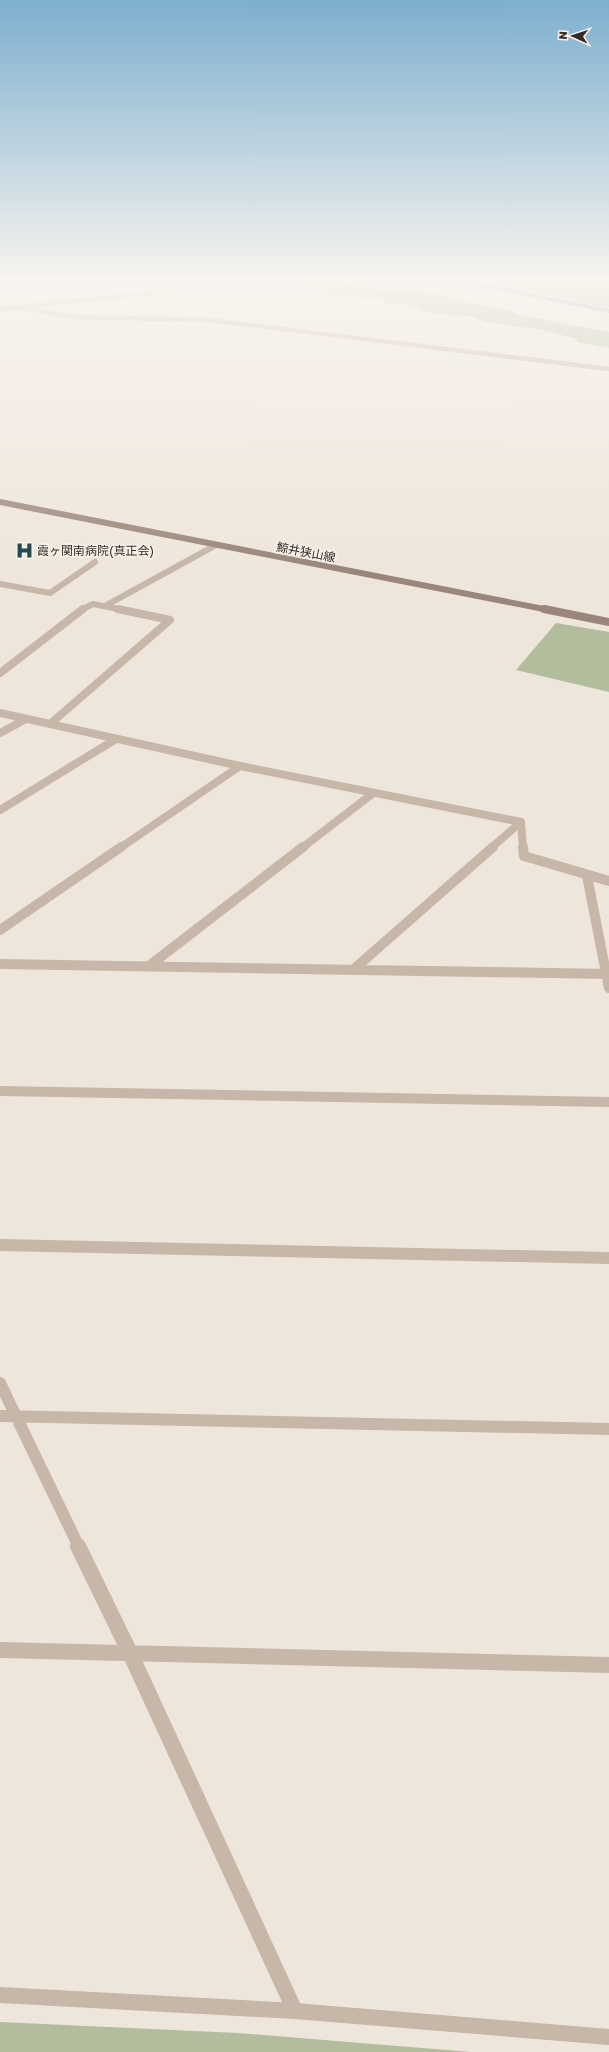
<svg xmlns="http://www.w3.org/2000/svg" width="609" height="2052" font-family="'Golos Text','Noto Sans JP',sans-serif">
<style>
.green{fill:#b1bd9c}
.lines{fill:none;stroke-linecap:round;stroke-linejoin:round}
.stream{stroke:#7ca7aa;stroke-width:4}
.minor-far5{stroke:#c6b7a8;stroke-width:4.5}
.minor-far4{stroke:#c6b7a8;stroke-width:6}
.minor-far3{stroke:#c6b7a8;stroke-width:8}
.minor-far2{stroke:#c6b7a8;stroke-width:10}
.minor-far1{stroke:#c6b7a8;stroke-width:12}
.minor{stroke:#c6b7a8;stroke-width:16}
.tertiary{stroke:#c6b7a8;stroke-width:10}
.secondary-far1{stroke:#9a867a;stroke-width:6}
.secondary{stroke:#9a867a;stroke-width:8}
.labels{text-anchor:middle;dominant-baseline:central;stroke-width:3.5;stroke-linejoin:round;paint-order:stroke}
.far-poi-label{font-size:12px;fill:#342c28;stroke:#f8f0e7;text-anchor:start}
.far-street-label{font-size:12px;fill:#342c28;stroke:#f8f0e7}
</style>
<rect width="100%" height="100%" fill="#efe6db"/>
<path class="green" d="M 301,281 L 339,281 L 355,286 L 386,290 L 413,289 L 413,291 C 425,294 437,293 449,296 L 449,299 L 508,310 L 520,315 L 609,332 L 609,348 L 578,342 L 577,339 L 543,330 L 487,322 L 469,316 L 448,315 L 424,311 L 422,309 L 399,303 L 384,303 L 384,298 L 342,297 L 303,284 Z
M 482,281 L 609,281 L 609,308 Z
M 556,623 L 609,632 L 609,692 L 516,670 Z
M 0,2022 L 238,2033 L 471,2052 L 0,2052 Z"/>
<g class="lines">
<path class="stream" d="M 464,281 L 609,311"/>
<path class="minor-far5" d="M 15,307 L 74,317 L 209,320 L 609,369
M 0,309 L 143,294 L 210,281"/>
<path class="minor-far4" d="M 0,584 L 50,593 L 95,562
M 105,606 L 216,545
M 81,610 L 93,604 L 123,610"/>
<path class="minor-far3" d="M 0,673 L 83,609
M 0,713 L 240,766 L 521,822
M 50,724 L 170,620 L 118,609
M 0,733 L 26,719
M 0,810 L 116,739
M 521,822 L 523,848
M 120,848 L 240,766
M 302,848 L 372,794
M 491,848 L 521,822"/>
<path class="minor-far2" d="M 523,847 L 524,856 L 609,881
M 587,876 L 609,988
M 0,930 L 121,847
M 0,964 L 609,974
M 149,966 L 303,847
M 354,969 L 493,847"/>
<path class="minor-far1" d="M 0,1245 L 609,1258
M 0,1383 L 79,1547
M 0,1416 L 609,1429"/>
<path class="minor" d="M 78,1546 L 130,1653 L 295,2011
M 0,1650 L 609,1665
M 0,1995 L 295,2011 L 609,2037"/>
<path class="tertiary" d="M 0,1091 L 609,1102"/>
<path class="secondary-far1" d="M 0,502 L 549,610"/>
<path class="secondary" d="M 544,609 L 609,622"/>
</g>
<linearGradient id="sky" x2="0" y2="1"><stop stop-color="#7dafcf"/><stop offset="0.49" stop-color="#f8f4ef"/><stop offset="1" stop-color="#f8f4ef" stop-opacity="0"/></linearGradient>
<rect width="609" height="568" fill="url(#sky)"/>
<defs>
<symbol id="hospital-bare" viewBox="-9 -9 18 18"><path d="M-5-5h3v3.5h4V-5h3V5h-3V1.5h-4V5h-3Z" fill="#214d52" stroke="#f8f0e7" stroke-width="2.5" paint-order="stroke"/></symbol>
</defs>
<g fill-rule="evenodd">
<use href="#hospital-bare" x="12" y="538" width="25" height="25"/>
</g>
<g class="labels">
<g class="far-poi-label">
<text x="37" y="550">霞ヶ関南病院(真正会)</text>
</g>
<g class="far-street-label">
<text transform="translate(306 552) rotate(11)">鯨井狭山線</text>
</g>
</g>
<g transform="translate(573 36) rotate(273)" stroke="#f8f0e7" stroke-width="3" paint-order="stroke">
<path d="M0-3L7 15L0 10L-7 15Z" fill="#342c28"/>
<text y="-6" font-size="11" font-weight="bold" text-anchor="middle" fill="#342c28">N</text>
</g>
</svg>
